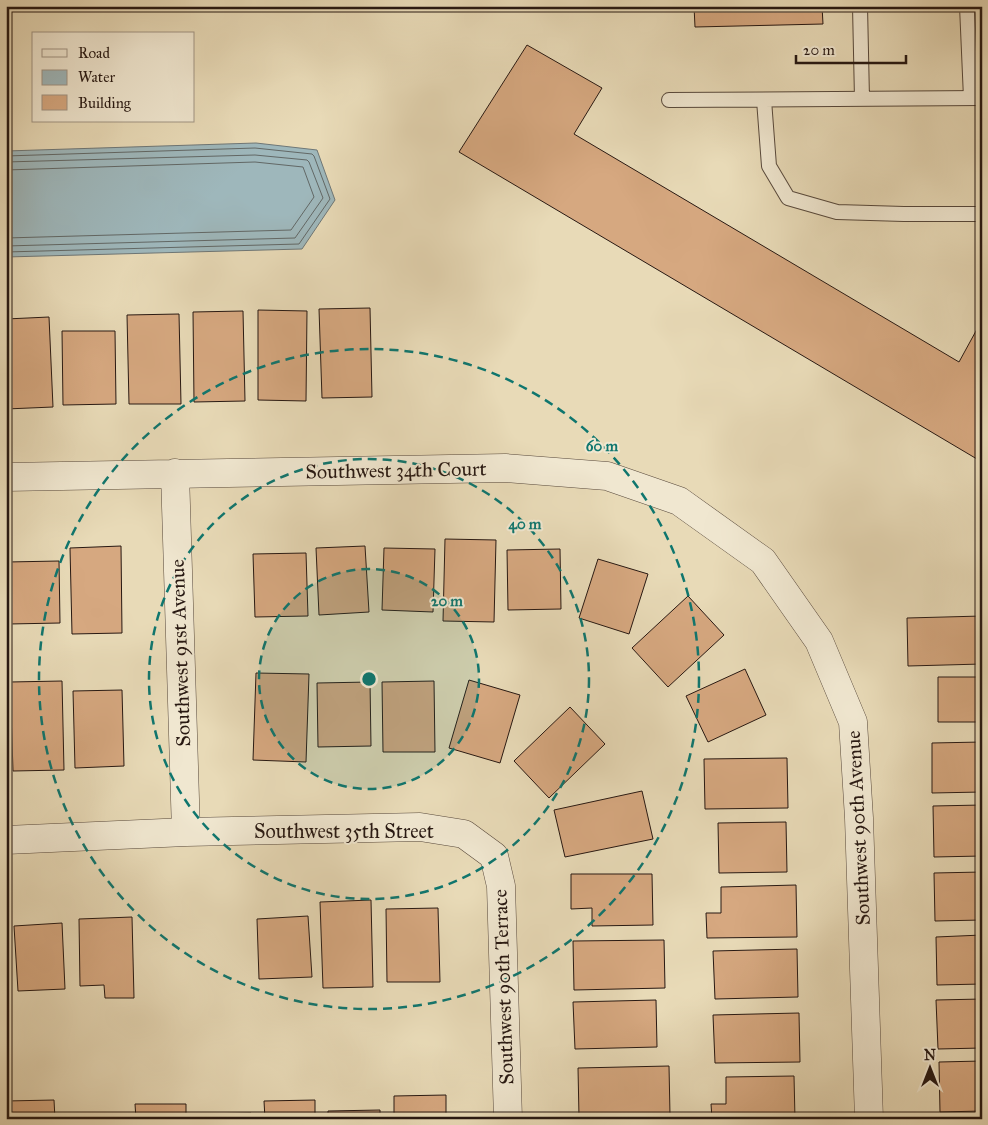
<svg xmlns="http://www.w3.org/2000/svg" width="988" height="1125" font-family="'IM FELL Great Primer',serif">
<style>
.water{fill:#9eb7bb;stroke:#6e7777}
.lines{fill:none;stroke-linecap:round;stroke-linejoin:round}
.shore{stroke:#626866;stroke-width:1}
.building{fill:#d6a880;stroke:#271812}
.service-casing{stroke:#57483b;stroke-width:16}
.minor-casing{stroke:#57483b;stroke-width:29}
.service{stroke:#f0e7d0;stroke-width:14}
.minor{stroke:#f0e7d0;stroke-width:28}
.ring{fill:none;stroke:#0f766e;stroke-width:2.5;stroke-dasharray:9 6}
.labels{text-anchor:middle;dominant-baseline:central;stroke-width:4;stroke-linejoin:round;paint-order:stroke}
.street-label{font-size:20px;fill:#271812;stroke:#f0e7d0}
.centre{fill:#0f766e;stroke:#f0e7d0;stroke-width:2.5}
.ring-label{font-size:15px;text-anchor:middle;font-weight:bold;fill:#0f766e;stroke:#f0e7d0;stroke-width:4;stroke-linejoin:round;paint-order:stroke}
</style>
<rect width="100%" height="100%" fill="#e8dab7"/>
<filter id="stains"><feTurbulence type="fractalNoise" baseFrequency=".004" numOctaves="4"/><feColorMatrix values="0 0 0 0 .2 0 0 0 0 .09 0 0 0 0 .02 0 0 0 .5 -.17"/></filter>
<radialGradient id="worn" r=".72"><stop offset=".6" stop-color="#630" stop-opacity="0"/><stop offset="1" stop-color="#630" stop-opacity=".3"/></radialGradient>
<path class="water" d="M 256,143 L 317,150 L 335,200 L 302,249 L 6,257 L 6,151 Z"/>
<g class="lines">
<path class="shore" d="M 6,156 L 255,148 L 312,154 L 314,156 L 330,199 L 299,244 L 6,252
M 6,162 L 255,155 L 307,160 L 309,162 L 323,198 L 295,238 L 6,246
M 6,170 L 255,162 L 303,167 L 314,197 L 291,230 L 6,238"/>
</g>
<path class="building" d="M 694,6 L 822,6 L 823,24 L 695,27 Z
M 527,45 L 602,88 L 574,134 L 959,362 L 982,320 L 982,462 L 459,152 Z
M 370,308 L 372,397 L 322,398 L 319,309 Z
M 258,310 L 307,311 L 306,401 L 258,400 Z
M 243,311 L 245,401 L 194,402 L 193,312 Z
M 179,314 L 181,404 L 129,404 L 127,315 Z
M 49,317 L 53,407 L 6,409 L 6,319 Z
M 62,331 L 115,331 L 116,404 L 63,405 Z
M 445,539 L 496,540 L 494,622 L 443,621 Z
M 121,546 L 122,633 L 72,634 L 70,548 Z
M 365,546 L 369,612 L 319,615 L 316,548 Z
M 384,548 L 435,549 L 433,612 L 382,610 Z
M 560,549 L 561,609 L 508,610 L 507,550 Z
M 306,553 L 308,616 L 255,617 L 253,554 Z
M 598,559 L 648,574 L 629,634 L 579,618 Z
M 59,561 L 60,623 L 9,624 L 7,562 Z
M 688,596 L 724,635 L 668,687 L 632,648 Z
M 982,616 L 982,664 L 908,666 L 907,618 Z
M 745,669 L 766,715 L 708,742 L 686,696 Z
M 256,673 L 309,674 L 306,762 L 253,760 Z
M 938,677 L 982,677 L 982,722 L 938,722 Z
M 469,680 L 520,695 L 500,763 L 449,748 Z
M 62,681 L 64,770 L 13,771 L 10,682 Z
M 434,681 L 435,752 L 383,752 L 382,682 Z
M 370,682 L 371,746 L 318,747 L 317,683 Z
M 122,690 L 124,766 L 75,768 L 73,691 Z
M 570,707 L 605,744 L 549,798 L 514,761 Z
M 982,742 L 982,792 L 932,793 L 932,743 Z
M 787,758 L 788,808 L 705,809 L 704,759 Z
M 642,791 L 653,839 L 565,857 L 554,810 Z
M 982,805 L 982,856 L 934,857 L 933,806 Z
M 786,822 L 787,872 L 719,873 L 718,823 Z
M 982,872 L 982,920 L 935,921 L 934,873 Z
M 571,874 L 652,874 L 653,925 L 592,926 L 592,908 L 571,909 Z
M 796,885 L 797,937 L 707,938 L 706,913 L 721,913 L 721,887 Z
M 371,900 L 373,987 L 323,988 L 320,902 Z
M 438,908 L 440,982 L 387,982 L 386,909 Z
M 308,916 L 312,977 L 259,979 L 257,919 Z
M 132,917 L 134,998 L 105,998 L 104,985 L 80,986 L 79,919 Z
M 62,923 L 65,989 L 18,991 L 14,926 Z
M 982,935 L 982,984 L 937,985 L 936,937 Z
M 664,940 L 665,988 L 574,990 L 573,941 Z
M 797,949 L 798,997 L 715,999 L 713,951 Z
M 982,999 L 982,1048 L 938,1049 L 936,1000 Z
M 656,1000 L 657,1047 L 575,1049 L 573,1002 Z
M 799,1013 L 800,1062 L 715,1063 L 713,1015 Z
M 982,1061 L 982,1111 L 940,1112 L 939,1062 Z
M 669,1066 L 670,1115 L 579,1117 L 578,1068 Z
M 794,1076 L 795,1119 L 712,1119 L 711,1104 L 726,1104 L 726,1077 Z
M 446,1095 L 446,1119 L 394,1119 L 394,1096 Z
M 54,1100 L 55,1119 L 6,1119 L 6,1101 Z
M 315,1100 L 315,1119 L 265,1119 L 264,1101 Z
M 135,1104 L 186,1104 L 186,1119 L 136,1119 Z
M 380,1110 L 380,1119 L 328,1119 L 328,1111 Z
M 251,1113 L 251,1119 L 198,1119 L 198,1114 Z
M 69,1117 L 122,1117 L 122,1119 L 69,1119 Z"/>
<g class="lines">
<defs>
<path id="service" d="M 860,6 L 862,99
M 967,6 L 971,98
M 669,100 L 982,98
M 764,100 L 769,166 L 788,198 L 837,212 L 904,214 L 982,214"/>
<path id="minor" d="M 175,473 L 186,832
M 6,477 L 505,468 L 607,476 L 679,501 L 763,561 L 819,641 L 853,722 L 859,818 L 869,1119
M 6,840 L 186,832 L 420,827 L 464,834 L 494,856 L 501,886 L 508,1119"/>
</defs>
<use href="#service" class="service-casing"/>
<use href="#minor" class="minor-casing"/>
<use href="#service" class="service"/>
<use href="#minor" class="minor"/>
</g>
<circle cx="369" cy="679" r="110" fill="#0f766e" fill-opacity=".12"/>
<g class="ring">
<circle cx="369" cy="679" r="110"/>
<circle cx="369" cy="679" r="220"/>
<circle cx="369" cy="679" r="330"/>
</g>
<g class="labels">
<g class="street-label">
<text transform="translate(396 470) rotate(-1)">Southwest 34th Court</text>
<text transform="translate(180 653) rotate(-92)">Southwest 91st Avenue</text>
<text transform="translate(858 828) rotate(-93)">Southwest 90th Avenue</text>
<text x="344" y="831">Southwest 35th Street</text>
<text transform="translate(503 987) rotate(-92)">Southwest 90th Terrace</text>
</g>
</g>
<circle cx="369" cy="679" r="8" class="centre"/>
<g class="ring-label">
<text x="602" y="451">60 m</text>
<text x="525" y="529">40 m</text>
<text x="447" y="606">20 m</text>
</g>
<rect width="988" height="1125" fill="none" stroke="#e8dab7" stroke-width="25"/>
<rect x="8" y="8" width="973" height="1110" fill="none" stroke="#271812" stroke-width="2.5"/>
<rect x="12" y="12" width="963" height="1100" fill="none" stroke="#271812"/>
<rect x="32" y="32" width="162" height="90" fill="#f0e7d0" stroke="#a09484"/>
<rect x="42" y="49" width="25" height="8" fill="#f0e7d0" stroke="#a09484"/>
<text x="78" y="58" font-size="15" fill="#271812">Road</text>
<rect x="42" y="70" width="25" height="15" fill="#9eb7bb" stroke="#a09484"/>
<text x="78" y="82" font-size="15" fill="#271812">Water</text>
<rect x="42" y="95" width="25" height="15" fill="#d6a880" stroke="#a09484"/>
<text x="78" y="108" font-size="15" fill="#271812">Building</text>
<g transform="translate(930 1068)" stroke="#f0e7d0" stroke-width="4" paint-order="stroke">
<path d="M0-4L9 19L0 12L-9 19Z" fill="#271812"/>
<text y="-8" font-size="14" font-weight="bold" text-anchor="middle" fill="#271812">N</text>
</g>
<path d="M796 55v8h110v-8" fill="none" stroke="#271812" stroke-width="2.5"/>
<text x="803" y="55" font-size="15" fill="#271812" stroke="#f0e7d0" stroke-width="4" paint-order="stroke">20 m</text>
<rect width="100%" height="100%" filter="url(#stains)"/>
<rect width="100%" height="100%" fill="url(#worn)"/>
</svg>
